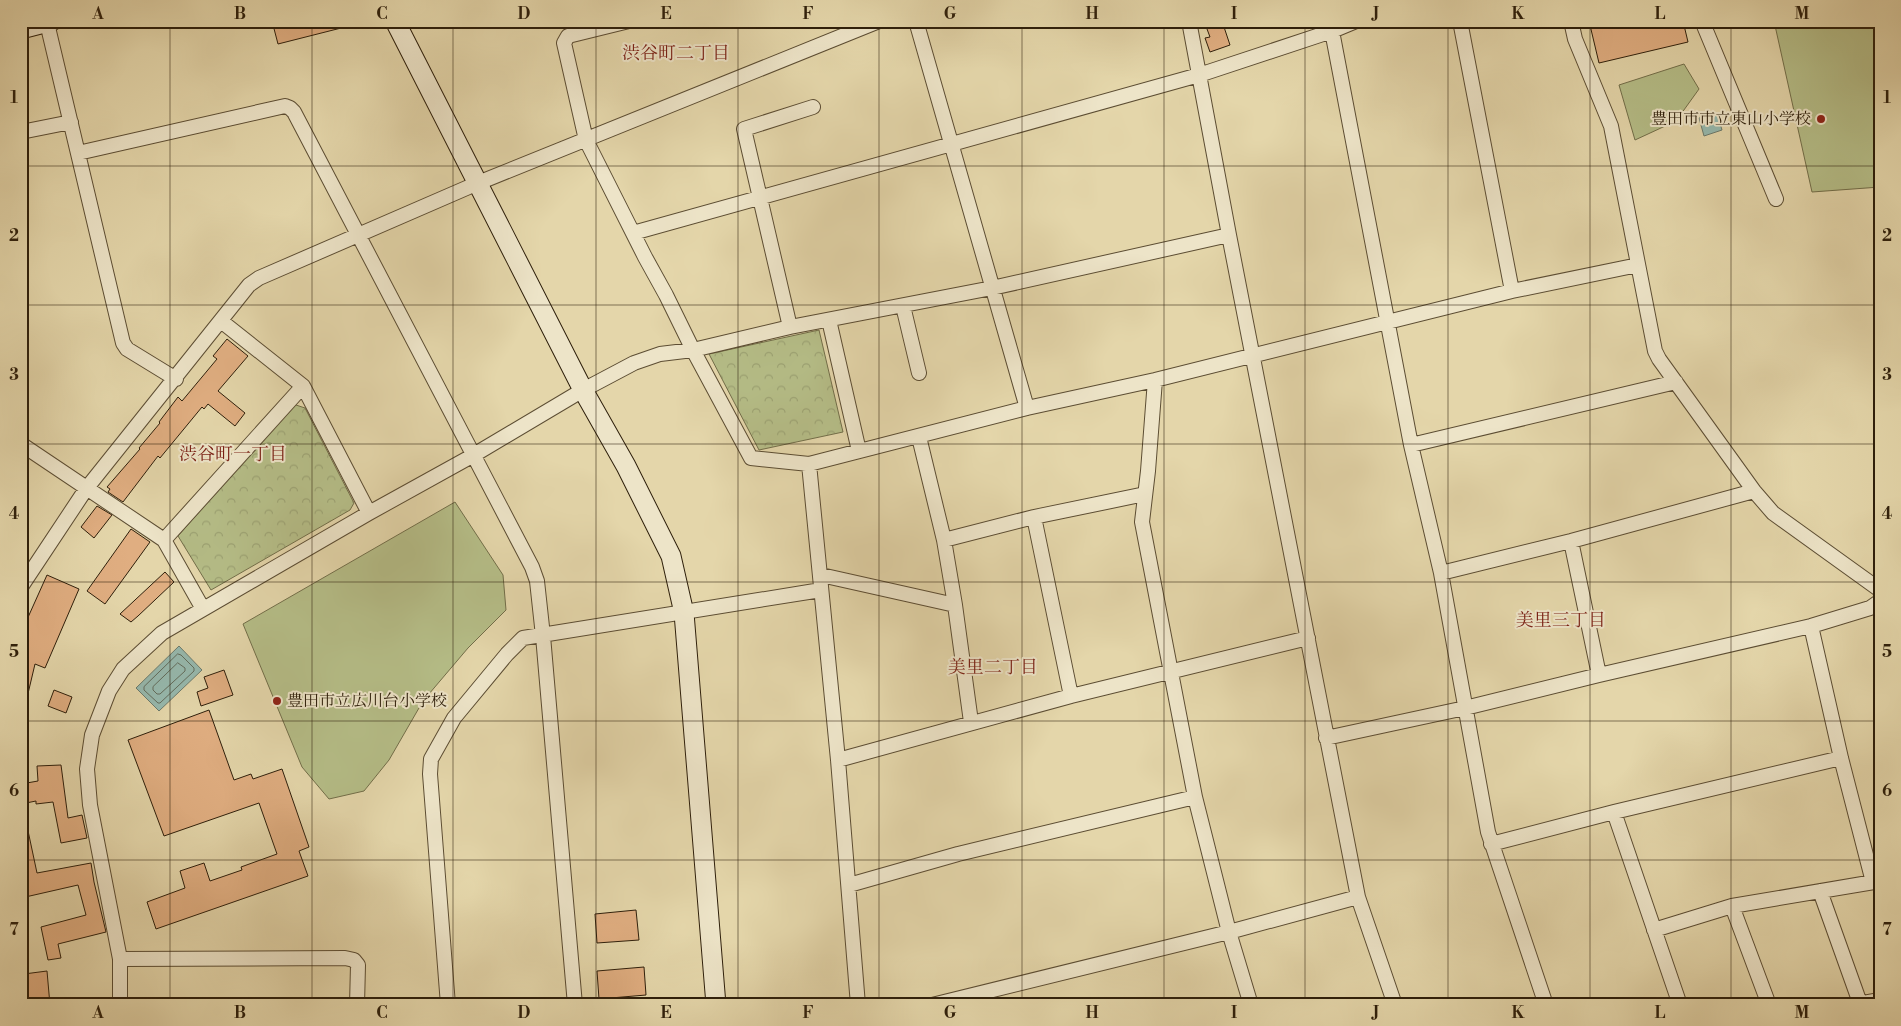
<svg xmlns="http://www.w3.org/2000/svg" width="1901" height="1026" font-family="'Libre Bodoni','Noto Serif JP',serif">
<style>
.green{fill:#b5bd87;stroke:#726e49}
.forest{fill:url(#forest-crowns);stroke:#726e49}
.water{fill:#96b9ae;stroke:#6c7b6d}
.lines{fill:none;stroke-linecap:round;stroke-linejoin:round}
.shore{stroke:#626c5c;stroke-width:1}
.building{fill:#e0ae81;stroke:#2e1f0b}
.street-casing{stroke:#5c4d33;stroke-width:16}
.secondary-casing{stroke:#2e1f0b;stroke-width:21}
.street{stroke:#ede4c8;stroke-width:14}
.secondary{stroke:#ede4c8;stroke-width:19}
.grid{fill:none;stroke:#2e1f0b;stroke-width:1;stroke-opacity:0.55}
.poi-dot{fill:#8f2418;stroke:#ede4c8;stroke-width:2}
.labels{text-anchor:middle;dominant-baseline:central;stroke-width:4;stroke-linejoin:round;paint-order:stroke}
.poi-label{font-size:16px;fill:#2e1f0b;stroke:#ede4c8;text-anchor:end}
.neighbourhood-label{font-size:18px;fill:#7a1f14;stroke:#ede4c8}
.neatline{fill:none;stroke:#2e1f0b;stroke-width:2}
.grid-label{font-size:16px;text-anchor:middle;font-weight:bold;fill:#2e1f0b}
</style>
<defs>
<pattern id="forest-crowns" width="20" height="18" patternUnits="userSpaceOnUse" patternTransform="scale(1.25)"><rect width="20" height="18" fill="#b5bd87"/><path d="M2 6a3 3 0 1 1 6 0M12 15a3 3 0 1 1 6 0" fill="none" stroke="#9ca273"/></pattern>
</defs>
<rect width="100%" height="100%" fill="#e4d6aa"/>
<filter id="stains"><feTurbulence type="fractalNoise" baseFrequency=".004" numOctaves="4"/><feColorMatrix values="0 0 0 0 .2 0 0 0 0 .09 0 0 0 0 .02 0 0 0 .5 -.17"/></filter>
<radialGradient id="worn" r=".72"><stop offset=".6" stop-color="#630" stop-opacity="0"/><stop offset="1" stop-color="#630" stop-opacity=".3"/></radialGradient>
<path class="green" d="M 1774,21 L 1880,21 L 1880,187 L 1812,192 Z
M 1684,64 L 1699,89 L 1676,121 L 1635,140 L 1619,85 Z
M 455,502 L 503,575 L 506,610 L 468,648 L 423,701 L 389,760 L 364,791 L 329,799 L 302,767 L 243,624 Z"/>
<path class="forest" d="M 819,330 L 843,432 L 759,450 L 709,354 Z
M 293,404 L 305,408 L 354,503 L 350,510 L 211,590 L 178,536 Z"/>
<path class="water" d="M 1717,113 L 1722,130 L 1704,136 L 1699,118 Z
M 179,646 L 202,670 L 159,711 L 136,688 Z"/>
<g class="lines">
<path class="shore" d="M 178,654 L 181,655 L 194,668 L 194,671 L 160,703 L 158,703 L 144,690 L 144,687 Z
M 178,663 L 185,668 L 185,671 L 160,694 L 157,694 L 153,690 L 153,687 Z"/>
</g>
<path class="building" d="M 272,21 L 348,21 L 349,26 L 278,44 Z
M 1204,21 L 1222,21 L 1230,45 L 1210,52 L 1205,38 L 1210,37 Z
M 1589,21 L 1623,21 L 1625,28 L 1652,21 L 1683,21 L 1688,42 L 1599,63 Z
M 227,339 L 248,356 L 218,391 L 245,413 L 235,426 L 208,404 L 204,409 L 202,407 L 160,458 L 158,456 L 123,502 L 108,492 L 110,489 L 107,487 L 140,449 L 139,448 L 160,423 L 159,422 L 178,397 L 182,401 L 217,359 L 213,356 Z
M 97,506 L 112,515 L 94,538 L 81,527 Z
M 131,529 L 150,542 L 105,604 L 87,591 Z
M 165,572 L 174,582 L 138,616 L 131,622 L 120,614 Z
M 47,575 L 79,589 L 45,668 L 35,664 L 26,702 L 21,701 L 21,622 L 25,624 Z
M 224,670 L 233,695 L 201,706 L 197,692 L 208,688 L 204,677 Z
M 54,690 L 72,697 L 66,713 L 48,706 Z
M 209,710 L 234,780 L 251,774 L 253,779 L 282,769 L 309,847 L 299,851 L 308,876 L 156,929 L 147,902 L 185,888 L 180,871 L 204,863 L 210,881 L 242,870 L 241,867 L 277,854 L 259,803 L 164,836 L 128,740 Z
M 61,765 L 68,818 L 82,815 L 87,838 L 61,843 L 53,802 L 36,804 L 36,801 L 21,804 L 21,784 L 38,781 L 37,766 Z
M 27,826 L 37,873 L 91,863 L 94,882 L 106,932 L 58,944 L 61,958 L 48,960 L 41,927 L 86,915 L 78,885 L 21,898 L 21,827 Z
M 636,910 L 639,940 L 597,943 L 595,914 Z
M 644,967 L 646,995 L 599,999 L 597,971 Z
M 47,971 L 50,1005 L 27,1005 L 24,974 Z"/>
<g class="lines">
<defs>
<path id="street" d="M 629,21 L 568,36 L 564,43 L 586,140 L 645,257 L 666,295 L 693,350 L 751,458 L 809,464 L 1027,408 L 1155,380 L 1512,291 L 1638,265
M 916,21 L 1027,408
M 1189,21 L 1229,235 L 1358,897 L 1395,1005
M 1460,21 L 1512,291
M 1571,21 L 1575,39 L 1611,126 L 1655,351 L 1659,359 L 1754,491 L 1773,513 L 1880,590
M 1702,21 L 1776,199
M 47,23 L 123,343 L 127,349 L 176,379
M 1332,31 L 1411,445 L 1441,573 L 1488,832 L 1546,1005
M 21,132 L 71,122
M 78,153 L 285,106 L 290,108 L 294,112 L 532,567 L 537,581 L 543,636 L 575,1005
M 633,233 L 1199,75 L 1332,31 L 1356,21
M 903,306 L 919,373
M 829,320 L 859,451
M 221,321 L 303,386 L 369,513
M 790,327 L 744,129 L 813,107
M 1155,380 L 1148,471 L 1142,522 L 1195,797 L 1229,932 L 1251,1005
M 919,437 L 944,540 L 955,605 L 971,722
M 21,444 L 164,540 L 203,609
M 1411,445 L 1676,382
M 809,464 L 838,760 L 858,1005
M 1034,517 L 1071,696
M 164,540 L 303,386
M 944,540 L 1034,517 L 1145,494
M 1571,541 L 1599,675
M 1441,573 L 1571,541 L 1754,491
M 821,575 L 955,605
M 21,587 L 86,489 L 249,285 L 259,278 L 478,183 L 879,21
M 1811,626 L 1841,758 L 1873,882
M 1326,738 L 1465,708 L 1599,675 L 1811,626 L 1870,608 L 1880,601
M 838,760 L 1071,696 L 1308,638
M 1614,812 L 1680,1005
M 1491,844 L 1614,812 L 1841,758
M 849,885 L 958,854 L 1195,797
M 1820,891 L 1860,1003
M 1732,906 L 1769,1005
M 1654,930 L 1732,906 L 1880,881
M 120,959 L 345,958 L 354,960 L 358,965 L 357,1005
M 120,1005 L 120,959 L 90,805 L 87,769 L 92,735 L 109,691 L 123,669 L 162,633 L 369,513 L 472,456 L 583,390 L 634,363 L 660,354 L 693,350 L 790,327 L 992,288 L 1229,235
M 448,1005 L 430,774 L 431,759 L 454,718 L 507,654 L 523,638 L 821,590
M 932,1005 L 1229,932 L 1358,897
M 1852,1005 L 1880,1000"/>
<path id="secondary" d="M 395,21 L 583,390 L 626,466 L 671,556 L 684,613 L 716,1005
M 21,29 L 52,21"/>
</defs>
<use href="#street" class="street-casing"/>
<use href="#secondary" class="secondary-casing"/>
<use href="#street" class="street"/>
<use href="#secondary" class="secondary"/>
</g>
<path class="grid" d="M 170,21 L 170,1005M 312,21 L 312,1005M 453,21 L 453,1005M 596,21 L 596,1005M 738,21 L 738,1005M 879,21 L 879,1005M 1022,21 L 1022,1005M 1164,21 L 1164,1005M 1305,21 L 1305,1005M 1448,21 L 1448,1005M 1590,21 L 1590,1005M 1731,21 L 1731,1005M 21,166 L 1880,166M 21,305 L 1880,305M 21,444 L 1880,444M 21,582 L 1880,582M 21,721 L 1880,721M 21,860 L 1880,860"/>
<g class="poi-dot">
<circle cx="1821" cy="119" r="5"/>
<circle cx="277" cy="701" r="5"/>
</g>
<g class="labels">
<g class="poi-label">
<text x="1811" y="119">豊田市市立東山小学校</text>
<text x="287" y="701" text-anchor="start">豊田市立広川台小学校</text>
</g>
<g class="neighbourhood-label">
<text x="676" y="53">渋谷町二丁目</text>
<text x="233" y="454">渋谷町一丁目</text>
<text x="1561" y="620">美里三丁目</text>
<text x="993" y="667">美里二丁目</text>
</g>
</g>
<rect width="1901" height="1026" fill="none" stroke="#e4d6aa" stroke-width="55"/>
<rect x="28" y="28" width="1846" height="970" class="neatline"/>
<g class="grid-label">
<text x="98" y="19">A</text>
<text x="240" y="19">B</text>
<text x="382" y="19">C</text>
<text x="524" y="19">D</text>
<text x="666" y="19">E</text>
<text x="808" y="19">F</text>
<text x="950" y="19">G</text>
<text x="1092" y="19">H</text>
<text x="1234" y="19">I</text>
<text x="1376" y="19">J</text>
<text x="1518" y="19">K</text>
<text x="1660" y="19">L</text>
<text x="1802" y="19">M</text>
<text x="14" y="103">1</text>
<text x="1887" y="103">1</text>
<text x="14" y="241">2</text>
<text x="1887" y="241">2</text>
<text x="14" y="380">3</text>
<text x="1887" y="380">3</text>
<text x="14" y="519">4</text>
<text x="1887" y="519">4</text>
<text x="14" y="657">5</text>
<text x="1887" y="657">5</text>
<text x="14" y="796">6</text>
<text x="1887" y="796">6</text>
<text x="14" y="935">7</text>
<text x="1887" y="935">7</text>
<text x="98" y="1018">A</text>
<text x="240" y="1018">B</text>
<text x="382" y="1018">C</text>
<text x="524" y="1018">D</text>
<text x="666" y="1018">E</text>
<text x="808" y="1018">F</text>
<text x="950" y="1018">G</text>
<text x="1092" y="1018">H</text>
<text x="1234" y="1018">I</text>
<text x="1376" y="1018">J</text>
<text x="1518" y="1018">K</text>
<text x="1660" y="1018">L</text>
<text x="1802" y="1018">M</text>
</g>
<rect width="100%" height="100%" filter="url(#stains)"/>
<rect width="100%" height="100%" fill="url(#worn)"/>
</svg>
